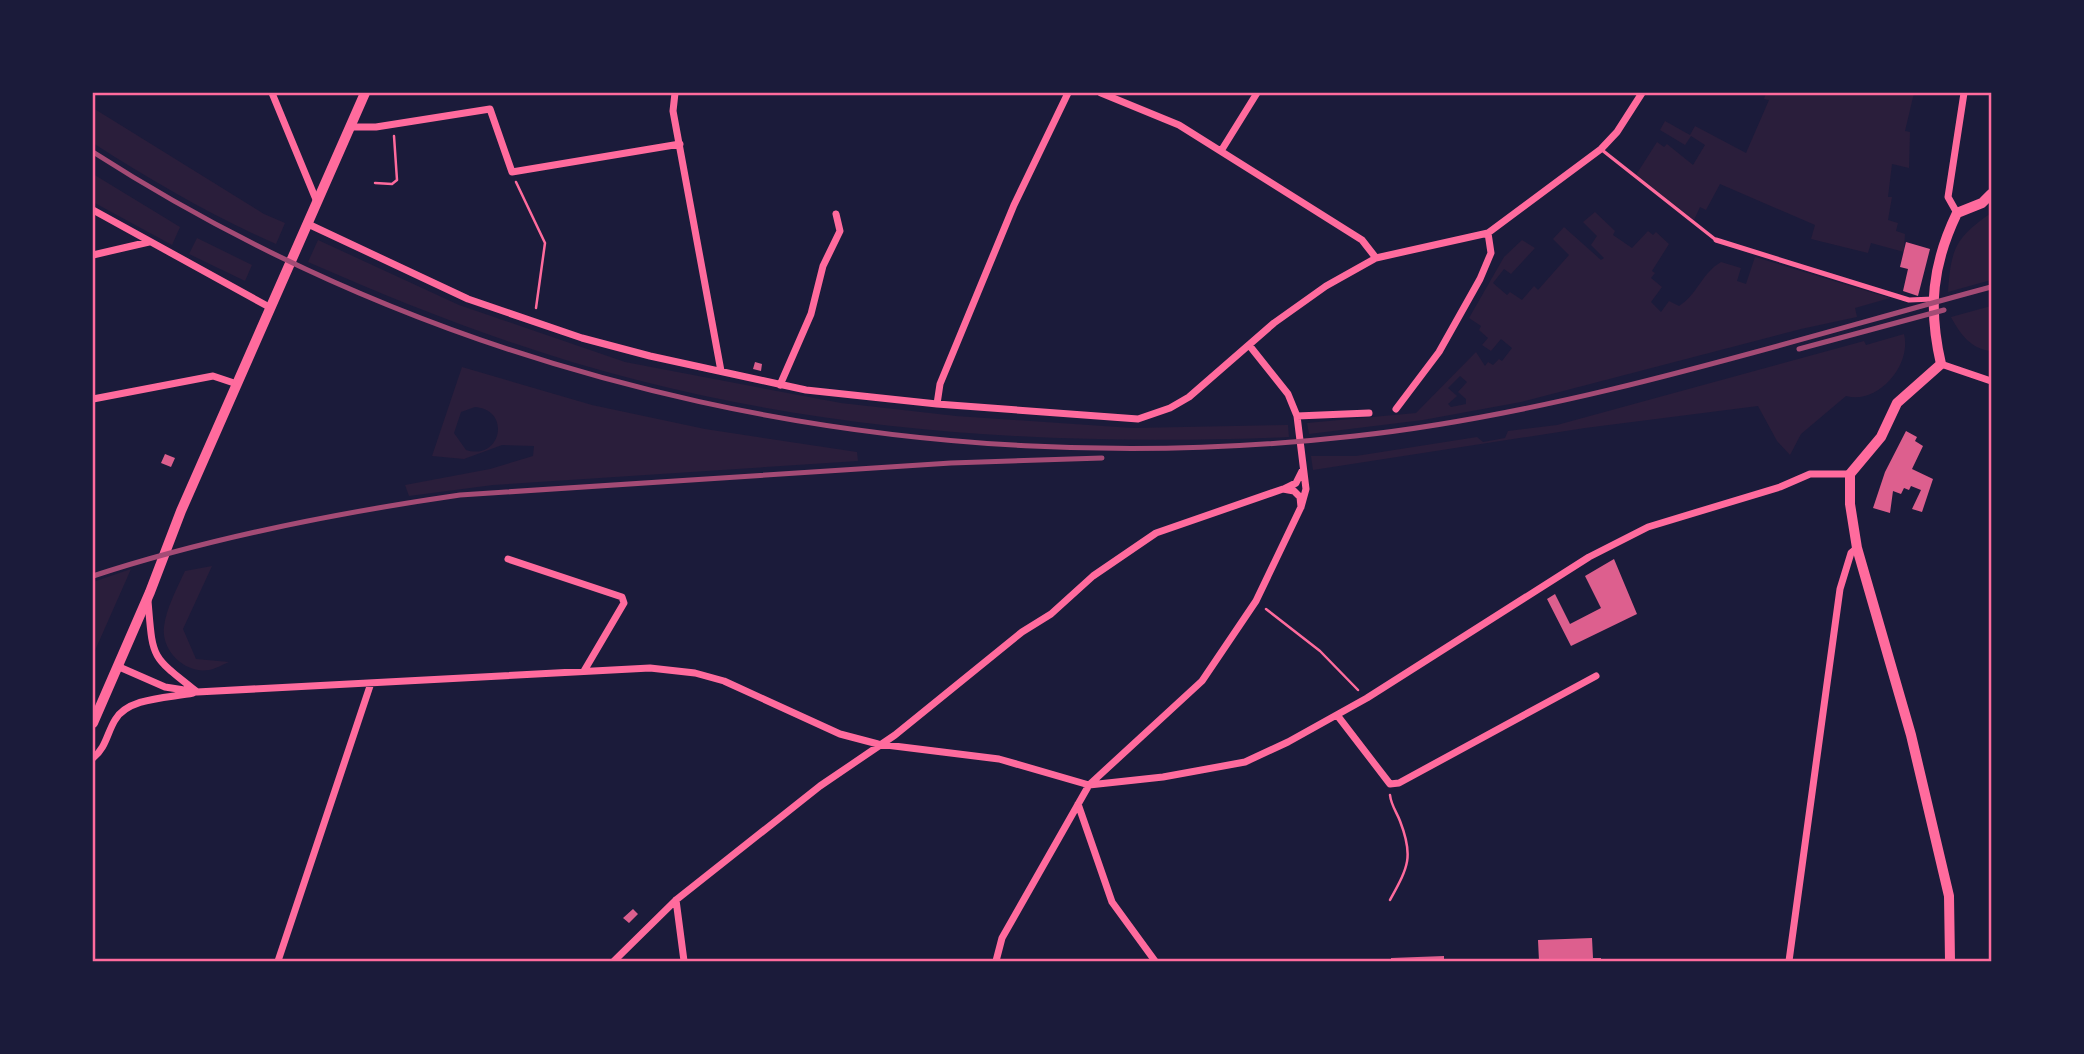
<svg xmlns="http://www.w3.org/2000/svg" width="2084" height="1054" font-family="Roboto,sans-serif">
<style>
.green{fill:#2a1e3b;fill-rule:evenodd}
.building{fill:#dd5f8e}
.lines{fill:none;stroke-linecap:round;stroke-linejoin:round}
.path{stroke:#ff6b9d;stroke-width:2.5}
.service{stroke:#ff6b9d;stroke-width:3.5}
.pedestrian{stroke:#ff6b9d;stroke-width:5}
.minor{stroke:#ff6b9d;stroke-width:7}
.tertiary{stroke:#ff6b9d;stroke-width:10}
.secondary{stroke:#ff6b9d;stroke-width:10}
.rail{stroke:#a44b75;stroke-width:5}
.neatline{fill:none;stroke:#ff6b9d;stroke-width:2.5}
</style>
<rect width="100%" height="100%" fill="#1b1b3a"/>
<path class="green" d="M 1766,93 L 1914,93 L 1905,131 L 1910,132 L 1909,168 L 1892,164 L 1888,197 L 1892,197 L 1888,220 L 1898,223 L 1896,231 L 1905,234 L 1904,252 L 1871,243 L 1868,253 L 1811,239 L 1815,225 L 1720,184 L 1706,210 L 1700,207 L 1694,220 L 1636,175 L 1657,142 L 1664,147 L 1667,144 L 1693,165 L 1705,145 L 1691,136 L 1685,145 L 1660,130 L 1665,121 L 1690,135 L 1695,126 L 1746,153 L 1769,100 L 1764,99 Z
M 93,108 L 264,214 L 285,223 L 276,244 C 212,216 152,181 93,143 Z
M 93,174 L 180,227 L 172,245 L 93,202 Z
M 1595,212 L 1615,231 L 1613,235 L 1632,248 L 1648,231 L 1653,235 L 1656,232 L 1669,244 L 1652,271 L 1655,273 L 1651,278 L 1662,287 L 1651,302 L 1661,312 L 1669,301 L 1679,306 C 1697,295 1702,273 1721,262 L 1741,268 L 1737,281 L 1746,284 L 1755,257 L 1890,298 L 1855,308 L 1857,317 L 1801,329 L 1521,402 L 1423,420 L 1309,434 L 1307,423 L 1416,413 L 1476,352 L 1485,366 L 1488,362 L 1493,365 L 1499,359 L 1502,361 L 1512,348 L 1501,339 L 1491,351 L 1482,345 L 1488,338 L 1479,330 L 1481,326 L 1469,318 L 1504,257 L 1522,240 L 1535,248 L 1511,274 L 1504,269 L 1493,283 L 1507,295 L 1510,292 L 1522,300 L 1534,286 L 1538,290 L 1569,255 L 1553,239 L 1564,227 L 1601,260 L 1604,258 L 1591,245 L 1597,236 L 1583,222 ZM 1460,376 L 1467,382 L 1458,392 L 1466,399 L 1466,404 L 1451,407 L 1448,404 L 1457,396 L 1448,388 Z
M 1991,213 L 1991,280 L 1948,292 C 1951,249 1955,238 1991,213 Z
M 197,238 L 252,265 L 245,281 L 189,254 Z
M 318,240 L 459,305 L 625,362 L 766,389 L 841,403 L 956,416 L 1132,428 L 1288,425 L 1289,437 C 1071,446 850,435 637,380 C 523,351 415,309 308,262 Z
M 1991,306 L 1991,351 C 1971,349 1960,334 1951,317 Z
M 1904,334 C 1912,365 1878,405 1846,396 L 1801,434 L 1790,455 L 1777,441 L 1758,406 L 1585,428 L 1313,470 L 1311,456 L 1356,456 L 1477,437 L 1483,442 L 1505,438 L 1508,431 L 1557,425 L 1864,341 L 1866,345 Z
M 462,367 L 592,405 L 705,429 L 857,452 L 858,461 L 493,485 L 409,496 L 405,485 L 490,469 L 533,456 L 534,446 L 502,445 L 464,459 L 432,456 ZM 475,407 C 512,410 501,461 466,450 L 454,433 L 461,412 Z
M 212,566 L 183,629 L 196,659 L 229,662 C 223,664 216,669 209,670 C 185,674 161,651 164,627 C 166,609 177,588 185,571 Z
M 131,569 L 93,655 L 93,582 Z"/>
<path class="building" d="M 1906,242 L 1930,249 L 1918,296 L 1903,291 L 1908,269 L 1900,267 Z
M 755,362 L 762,364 L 761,371 L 753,369 Z
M 1906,431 L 1917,437 L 1915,441 L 1923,446 L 1912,469 L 1933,479 L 1922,512 L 1912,509 L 1921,490 L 1911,486 L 1909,490 L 1904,488 L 1901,494 L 1893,491 L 1890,513 L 1873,508 L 1885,472 Z
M 165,454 L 175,458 L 171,467 L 161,463 Z
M 1614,559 L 1637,614 L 1571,646 L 1547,599 L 1555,594 L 1570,624 L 1601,608 L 1585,576 Z
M 633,909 L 638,914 L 629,923 L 623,918 Z
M 1592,938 L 1593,958 L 1601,958 L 1601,961 L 1539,961 L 1538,940 Z
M 1444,956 L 1444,961 L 1391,961 L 1391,958 Z"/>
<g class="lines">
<path class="path" d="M 516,182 L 545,243 L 536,308
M 375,183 L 392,184 L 397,180 L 394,136
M 1266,609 L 1320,651 L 1358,690
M 1390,795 C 1391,805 1397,813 1400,821 C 1414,857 1408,867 1390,900"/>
<path class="service" d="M 1602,150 L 1716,240"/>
<path class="pedestrian" d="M 1716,240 L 1909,300 L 1933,299"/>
<path class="minor" d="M 272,93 L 317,202
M 675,93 L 673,111 L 721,371
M 1101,93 L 1179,125 L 1362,240 L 1376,258
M 350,127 L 376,127 L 490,109 L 512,172 L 680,144
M 1221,151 L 1257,93
M 93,210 L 271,308
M 1957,213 L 1948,197 L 1964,93
M 308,224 L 468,299 L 582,338 L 650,356 L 806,390 L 937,404 L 1138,419 L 1170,408 L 1189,397 L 1274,323 L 1326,286 L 1376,258 L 1488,233 L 1601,149 L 1617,132 L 1642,93
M 93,255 L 149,242
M 1941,364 L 1991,381
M 780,385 L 811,314 L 823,266 L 840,231 L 836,214
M 93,399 L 213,376 L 237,384
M 937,404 L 940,384 L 1014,205 L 1068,93
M 1396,409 L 1439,352 L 1480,279 L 1491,253 L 1488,233
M 1297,416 L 1369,413
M 1284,489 L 1296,483 L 1302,471
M 508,559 L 622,597 L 624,603 L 584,671
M 148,601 C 153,659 150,655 196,691
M 117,666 L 165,687 L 197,692 L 650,668 L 695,673 L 724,681 L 840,734 L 878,744 L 999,759 L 1089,785 L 1163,777 L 1245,762 L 1288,742 L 1367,698 L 1589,557 L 1648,527 L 1780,487 L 1810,474 L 1850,474
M 1337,715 L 1390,784 L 1399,783 L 1596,676
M 93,758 C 106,748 107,733 115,720 C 128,697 170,698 193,693
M 1078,804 L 1112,902 L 1155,961
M 676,900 L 684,961
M 278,961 L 371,683
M 614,961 L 676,900 L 820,786 L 895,735 L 1022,632 L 1051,614 L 1093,576 L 1156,533 L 1283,489 L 1294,491 L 1300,497 L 1301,507
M 996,961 L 1002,938 L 1089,785 L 1202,681 L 1256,601 L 1301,507 L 1306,489 L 1297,416 L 1288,394 L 1249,345
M 1789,961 L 1840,589 L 1851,553 L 1857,548"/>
<path class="tertiary" d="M 1950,961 L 1949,896 L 1911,735 L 1857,548 L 1850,504 L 1850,474 L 1881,437 L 1897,403 L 1941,364 C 1928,308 1932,265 1957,213 L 1982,203 L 1991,194"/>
<path class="secondary" d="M 93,723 L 150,592 L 181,511 L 365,93"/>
<path class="rail" d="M 93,152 C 464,390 918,485 1355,436 C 1566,413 1786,342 1991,287
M 1799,349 L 1944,310
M 93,576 C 212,537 336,513 460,495 L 951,463 L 1102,458"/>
</g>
<rect width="2084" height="1054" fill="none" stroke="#1b1b3a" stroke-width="189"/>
<rect x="94" y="94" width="1896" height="866" class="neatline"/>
</svg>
